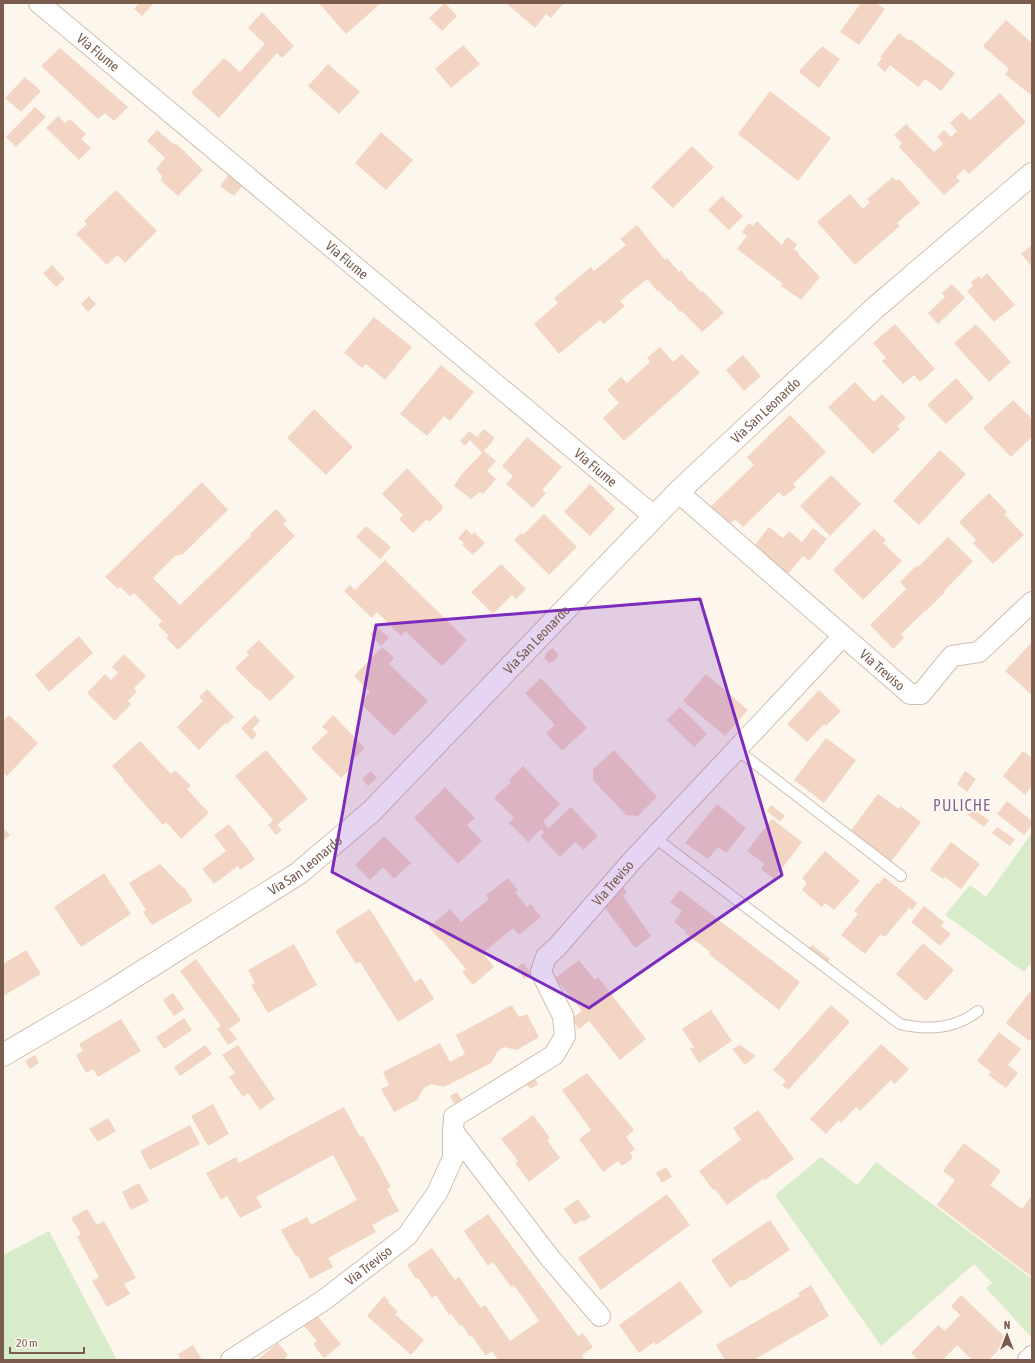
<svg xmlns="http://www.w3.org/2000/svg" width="1035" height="1363" font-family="'Asap Condensed',sans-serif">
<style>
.green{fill:#d8ecc9}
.building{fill:#f3d5c3}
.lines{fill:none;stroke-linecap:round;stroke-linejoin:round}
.service-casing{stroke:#d1beb0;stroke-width:12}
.minor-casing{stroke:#d1beb0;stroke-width:22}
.secondary-casing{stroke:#d6c0b0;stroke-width:24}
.service{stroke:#fff;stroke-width:10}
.minor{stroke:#fff;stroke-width:20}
.secondary{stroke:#fff;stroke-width:22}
.marked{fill:#7b2cbf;fill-opacity:0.2;stroke:#7b2cbf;stroke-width:3;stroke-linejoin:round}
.labels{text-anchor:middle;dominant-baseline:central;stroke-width:3.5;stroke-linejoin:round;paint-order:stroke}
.street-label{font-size:14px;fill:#7a5c4d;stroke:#fffaf3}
.quarter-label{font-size:16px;letter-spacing:1px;fill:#846695;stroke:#fffaf3}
</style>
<rect width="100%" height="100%" fill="#fdf6ec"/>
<path class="green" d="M 1032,833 L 1032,962 L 1024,972 L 945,915 L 970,885 L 986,897 Z
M 821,1157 L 857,1185 L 876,1162 L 1032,1279 L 1032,1336 L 1031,1337 L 986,1288 L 992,1283 L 974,1264 L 881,1346 L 775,1195 Z
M 49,1231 L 117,1360 L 3,1360 L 3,1255 Z"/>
<path class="building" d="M 139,3 L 152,3 L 153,4 L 142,16 L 134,9 Z
M 319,3 L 381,3 L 346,34 Z
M 445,3 L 457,16 L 442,31 L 429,18 Z
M 506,3 L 564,3 L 551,18 L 546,14 L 535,28 Z
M 861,3 L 876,3 L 885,9 L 859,45 L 840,32 Z
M 262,12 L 294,46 L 282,58 L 277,53 L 219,118 L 191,93 L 224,58 L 240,72 L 265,44 L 248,28 Z
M 1006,20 L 1032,43 L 1031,95 L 1005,74 L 1009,69 L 983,46 Z
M 899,33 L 909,41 L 910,39 L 955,73 L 941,91 L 925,79 L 918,87 L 890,65 L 885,72 L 877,65 L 882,58 L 880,57 Z
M 463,45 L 480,64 L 451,88 L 435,69 Z
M 822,46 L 840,59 L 819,88 L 800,73 L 800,70 L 820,48 L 821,49 Z
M 60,48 L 128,107 L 114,121 L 105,113 L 98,119 L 41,66 Z
M 328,64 L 360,92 L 339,114 L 308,86 Z
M 25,77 L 41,91 L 21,112 L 5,98 Z
M 770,91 L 831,138 L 798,181 L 738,134 Z
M 1000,93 L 1026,122 L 969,174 L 964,169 L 956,177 L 960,181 L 944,195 L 899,147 L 902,143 L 894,135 L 906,124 L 934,152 L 943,144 L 937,137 L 944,130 L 951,137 L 957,131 L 950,123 L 962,112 L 970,120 Z
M 35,107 L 46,117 L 16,147 L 6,137 Z
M 58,116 L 65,123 L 70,119 L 86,134 L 81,139 L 91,148 L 79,160 L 46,128 Z
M 157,130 L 172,143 L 178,145 L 203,170 L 178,196 L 161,181 L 162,176 L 156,169 L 165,158 L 147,141 Z
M 381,132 L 413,160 L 386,190 L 355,163 Z
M 692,146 L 714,167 L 673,208 L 651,187 Z
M 229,174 L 243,185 L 234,196 L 220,186 Z
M 893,177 L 896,181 L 899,179 L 920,203 L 897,223 L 900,226 L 855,265 L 817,222 L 850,194 L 863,209 L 870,202 L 867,199 Z
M 116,190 L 157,231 L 125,263 L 117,255 L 107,265 L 76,234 L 87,224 L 84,221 Z
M 722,196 L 743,216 L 729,230 L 708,210 Z
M 757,221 L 782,245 L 787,237 L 797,244 L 794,249 L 799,253 L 798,254 L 820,277 L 801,300 L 781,286 L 783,284 L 737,249 L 747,236 L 742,232 L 749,223 L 753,226 Z
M 637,225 L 665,260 L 667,258 L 679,272 L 681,270 L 690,282 L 691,281 L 701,292 L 703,291 L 724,313 L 702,332 L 682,311 L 680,312 L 670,300 L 669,302 L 659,291 L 658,292 L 647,279 L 620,301 L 625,306 L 604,324 L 600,320 L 559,354 L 534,324 L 558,303 L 554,298 L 591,267 L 594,271 L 626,245 L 620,239 Z
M 1032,245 L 1032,267 L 1021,254 Z
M 52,265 L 65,279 L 56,287 L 43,273 Z
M 987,273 L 1015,305 L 994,322 L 967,291 L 973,286 L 971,282 L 979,276 L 981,279 Z
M 952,284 L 965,298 L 938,324 L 928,313 L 945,297 L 942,293 Z
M 89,296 L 96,304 L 88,312 L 81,304 Z
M 374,317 L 412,347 L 385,380 L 366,364 L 362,368 L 344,353 Z
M 895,324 L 935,369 L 920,382 L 914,375 L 903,384 L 882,361 L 886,358 L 873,343 Z
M 976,324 L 1011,362 L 989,382 L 954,343 Z
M 660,347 L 673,362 L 682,354 L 700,373 L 624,441 L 603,418 L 619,403 L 607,390 L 621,377 L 627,383 L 650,362 L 647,358 Z
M 743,355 L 761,376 L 744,391 L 726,370 Z
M 441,365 L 474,392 L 450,421 L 444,416 L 427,436 L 400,414 Z
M 956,378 L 974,398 L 946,424 L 927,405 Z
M 855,382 L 874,402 L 882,394 L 906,418 L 897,426 L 900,429 L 873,454 L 828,407 Z
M 1013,400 L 1032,419 L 1032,437 L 1011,457 L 983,428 Z
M 314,409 L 353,447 L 326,475 L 287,438 Z
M 790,415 L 826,452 L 793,484 L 796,487 L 784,497 L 779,492 L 743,527 L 735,519 L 728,526 L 706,511 L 754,465 L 747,457 Z
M 484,429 L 495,438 L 484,451 L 496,461 L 487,471 L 496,479 L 483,494 L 480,492 L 471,499 L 454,486 L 461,475 L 482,453 L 470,440 L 465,446 L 460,441 L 469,431 L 477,437 Z
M 527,437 L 562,467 L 542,490 L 546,493 L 533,508 L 506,484 L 513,476 L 502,466 Z
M 940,450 L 966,474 L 919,525 L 893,501 Z
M 407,468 L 442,505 L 443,509 L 430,521 L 426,520 L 413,533 L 399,519 L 403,515 L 382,494 Z
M 831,475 L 861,504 L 830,536 L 800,506 Z
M 202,482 L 228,510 L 183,554 L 175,556 L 153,578 L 180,605 L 251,536 L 250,534 L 276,509 L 287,521 L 283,524 L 295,536 L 178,650 L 166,638 L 169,636 L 158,625 L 162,621 L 134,593 L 130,596 L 120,587 L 118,589 L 105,577 Z
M 590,484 L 615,509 L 590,536 L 564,512 Z
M 989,493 L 1007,512 L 1004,514 L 1024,535 L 993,564 L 973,543 L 976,540 L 959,522 Z
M 544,514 L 577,547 L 549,575 L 514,540 L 521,533 L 523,535 Z
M 366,526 L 391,547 L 380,559 L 356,537 Z
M 769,527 L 783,538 L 789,531 L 802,542 L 813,528 L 827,539 L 809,561 L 803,556 L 787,575 L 754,546 Z
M 466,529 L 472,535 L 474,532 L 485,543 L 473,555 L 462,545 L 464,543 L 458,538 Z
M 874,529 L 886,540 L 883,543 L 902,561 L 863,600 L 833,570 Z
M 948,537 L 973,561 L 944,591 L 945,592 L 926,611 L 926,610 L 901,634 L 904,638 L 893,649 L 870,625 L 906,589 L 900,582 L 916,566 L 918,567 Z
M 385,560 L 467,640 L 442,666 L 405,631 L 401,636 L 377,612 L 372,618 L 344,591 L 350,585 L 355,590 Z
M 501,564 L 526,589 L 516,599 L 512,595 L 493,614 L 471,592 Z
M 377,627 L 389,638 L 381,646 L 370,634 Z
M 79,636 L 93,653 L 49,692 L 35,675 Z
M 259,640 L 295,677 L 270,701 L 258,689 L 257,690 L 235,668 L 249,655 L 246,652 Z
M 1032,642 L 1032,695 L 1005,671 Z
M 382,647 L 394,658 L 389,664 L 428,701 L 394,736 L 360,703 L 370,692 L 354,676 Z
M 553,648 L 558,654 L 556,660 L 549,663 L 544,658 L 547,652 Z
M 124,654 L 146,676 L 134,688 L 137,691 L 128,701 L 131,704 L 115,721 L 87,693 L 105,674 L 111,680 L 118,673 L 112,667 Z
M 706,674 L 748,710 L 725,736 L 683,701 Z
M 541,678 L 587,728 L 562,751 L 546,733 L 555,725 L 525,693 Z
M 207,689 L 234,717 L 227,724 L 225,723 L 199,750 L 177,727 L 203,701 L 199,697 Z
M 819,690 L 841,711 L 826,726 L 824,724 L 807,742 L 787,724 Z
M 680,707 L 707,734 L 694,747 L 667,720 Z
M 9,715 L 38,743 L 7,776 L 3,773 L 3,721 Z
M 255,715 L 260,721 L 252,729 L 257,734 L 252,740 L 241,728 Z
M 333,715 L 365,748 L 349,764 L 352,767 L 341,778 L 311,748 L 328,732 L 322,727 Z
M 826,738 L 856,760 L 824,803 L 794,780 Z
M 140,741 L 171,774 L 175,770 L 191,786 L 187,789 L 209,813 L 181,839 L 166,822 L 163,825 L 123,780 L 124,779 L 112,766 Z
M 266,750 L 308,799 L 277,825 L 282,830 L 276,835 L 268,825 L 273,820 L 235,776 Z
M 614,750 L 657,797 L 638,816 L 626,815 L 593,780 L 593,769 Z
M 1023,751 L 1032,758 L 1032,786 L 1025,795 L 1003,776 Z
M 523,766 L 560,804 L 543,822 L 549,828 L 571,807 L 598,836 L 583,850 L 575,842 L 560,857 L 540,836 L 544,832 L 541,829 L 528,842 L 509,823 L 514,818 L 494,798 L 511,782 L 509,780 Z
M 371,771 L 377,778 L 368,786 L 362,779 Z
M 965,771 L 976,779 L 967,792 L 957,784 Z
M 445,787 L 475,818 L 467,825 L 482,841 L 458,864 L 414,818 Z
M 878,794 L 899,809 L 900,806 L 921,822 L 891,862 L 850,832 Z
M 1007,801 L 1032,821 L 1032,825 L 1024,835 L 997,814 Z
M 717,804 L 746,828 L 726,853 L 718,847 L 708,859 L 685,843 Z
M 771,805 L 785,816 L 780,822 L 767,811 Z
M 973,809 L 989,820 L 984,827 L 968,815 Z
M 772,819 L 802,842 L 774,879 L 761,869 L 765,864 L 747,851 Z
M 229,824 L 255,859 L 240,870 L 238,866 L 214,884 L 202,869 L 226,851 L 214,835 Z
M 997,827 L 1015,839 L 1010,846 L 992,833 Z
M 3,828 L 10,835 L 3,841 Z
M 384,836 L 411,863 L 394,879 L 383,867 L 370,880 L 355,865 Z
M 951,842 L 980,864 L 961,889 L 945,877 L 943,879 L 930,870 Z
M 825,851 L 860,881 L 834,910 L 825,903 L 822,907 L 802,890 L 807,883 L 802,878 Z
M 160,864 L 183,888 L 184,887 L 193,901 L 152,925 L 143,912 L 146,910 L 129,883 Z
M 104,873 L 131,914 L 81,947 L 54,907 Z
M 884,877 L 917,903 L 912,910 L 909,908 L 885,937 L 881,934 L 865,954 L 841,935 L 858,914 L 854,911 L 877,883 L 879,884 Z
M 508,878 L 518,890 L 515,892 L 527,907 L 531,904 L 541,917 L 519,935 L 513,928 L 483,953 L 494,967 L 473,985 L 462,972 L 466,969 L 441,939 L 440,940 L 429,927 L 450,909 L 461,922 L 489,899 L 486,895 Z
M 619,882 L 627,892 L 623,896 L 651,936 L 635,948 L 599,900 Z
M 680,890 L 800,982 L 779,1010 L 709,954 L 710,952 L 685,933 L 687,932 L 674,922 L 682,911 L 670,902 Z
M 924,906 L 944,922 L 941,926 L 951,934 L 940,946 L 911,922 Z
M 370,909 L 415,982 L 421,978 L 434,999 L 398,1022 L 360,962 L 356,964 L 335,931 Z
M 923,943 L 954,970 L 926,1001 L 896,974 Z
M 294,944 L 317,985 L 268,1013 L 251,985 L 255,983 L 248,970 Z
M 812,945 L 830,959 L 825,965 L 807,951 Z
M 26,950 L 41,974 L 3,996 L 3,964 Z
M 196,959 L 241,1020 L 229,1029 L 237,1039 L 228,1045 L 217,1029 L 221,1026 L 180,971 Z
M 579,960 L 595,980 L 598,977 L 646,1039 L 620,1060 L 589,1021 L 579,1029 L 571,1019 L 582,1011 L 555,978 Z
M 524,963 L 531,975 L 524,979 L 517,967 Z
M 1032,989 L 1032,1038 L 1029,1041 L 1006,1023 Z
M 173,993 L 184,1009 L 174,1016 L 163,1000 Z
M 512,1005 L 519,1017 L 527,1014 L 539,1037 L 517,1050 L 504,1047 L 498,1051 L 491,1063 L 444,1087 L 431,1084 L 424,1088 L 417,1100 L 394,1112 L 381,1089 L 389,1085 L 383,1072 L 440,1043 L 450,1062 L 465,1054 L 456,1035 Z
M 831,1005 L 850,1022 L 788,1090 L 782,1085 L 786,1081 L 773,1070 Z
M 711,1010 L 732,1041 L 699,1063 L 690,1049 L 694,1047 L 682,1029 Z
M 184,1018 L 192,1030 L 164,1049 L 156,1037 Z
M 121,1019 L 141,1051 L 98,1077 L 93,1069 L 86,1073 L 76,1055 L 83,1051 L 79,1044 Z
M 999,1032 L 1021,1049 L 1008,1065 L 1018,1073 L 1006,1088 L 988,1075 L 991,1072 L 977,1061 Z
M 881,1044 L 909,1069 L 895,1084 L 891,1080 L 860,1111 L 856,1107 L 841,1123 L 839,1120 L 826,1134 L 810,1119 Z
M 205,1045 L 212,1054 L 180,1076 L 174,1067 Z
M 238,1045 L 275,1099 L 260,1110 L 248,1093 L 243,1097 L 229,1077 L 235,1073 L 222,1055 Z
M 740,1045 L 756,1056 L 745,1065 L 732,1049 Z
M 35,1055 L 39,1063 L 30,1069 L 25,1061 Z
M 587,1073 L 634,1130 L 626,1137 L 635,1149 L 630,1153 L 633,1158 L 622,1166 L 618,1161 L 603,1172 L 579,1139 L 591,1130 L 562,1090 Z
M 533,1076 L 538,1084 L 530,1089 L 525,1081 Z
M 457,1092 L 462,1100 L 454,1104 L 450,1096 Z
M 213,1104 L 229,1134 L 208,1146 L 191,1116 Z
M 344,1107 L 360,1137 L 363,1136 L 391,1187 L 387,1189 L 399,1211 L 372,1225 L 376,1232 L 328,1258 L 333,1267 L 310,1279 L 298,1256 L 296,1257 L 281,1230 L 307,1217 L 311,1225 L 357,1200 L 333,1155 L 256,1197 L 262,1207 L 240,1218 L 227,1196 L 221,1200 L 206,1173 L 236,1157 L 239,1163 Z
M 758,1110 L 794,1159 L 765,1180 L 763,1179 L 727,1205 L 715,1189 L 713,1190 L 699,1171 L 741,1140 L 733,1128 Z
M 533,1115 L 550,1138 L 547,1140 L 560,1158 L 529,1182 L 515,1163 L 518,1161 L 501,1139 Z
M 108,1118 L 116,1131 L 98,1142 L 89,1129 Z
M 190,1125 L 200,1144 L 150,1170 L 140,1151 Z
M 964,1143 L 1001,1171 L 990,1185 L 1022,1209 L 1032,1195 L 1032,1277 L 937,1205 L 955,1180 L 943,1171 Z
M 666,1167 L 672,1177 L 662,1183 L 656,1173 Z
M 139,1183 L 149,1201 L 131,1210 L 122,1192 Z
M 667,1194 L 690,1225 L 601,1290 L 578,1258 Z
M 578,1199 L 591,1217 L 583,1222 L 582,1220 L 575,1225 L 564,1209 Z
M 87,1209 L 97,1225 L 104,1221 L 136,1278 L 124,1284 L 130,1294 L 107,1307 L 92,1281 L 99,1277 L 77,1237 L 81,1234 L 71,1218 Z
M 488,1214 L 578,1336 L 583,1333 L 593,1347 L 582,1355 L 585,1360 L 498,1360 L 492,1351 L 486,1356 L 472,1336 L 470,1337 L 462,1325 L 460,1326 L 451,1314 L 449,1315 L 436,1295 L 432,1298 L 418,1278 L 416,1279 L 407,1265 L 432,1248 L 455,1280 L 459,1277 L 481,1308 L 485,1305 L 510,1341 L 539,1321 L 514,1285 L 511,1287 L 493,1262 L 488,1266 L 464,1231 Z
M 770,1220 L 790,1250 L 744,1281 L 742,1279 L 730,1288 L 711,1260 Z
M 680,1281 L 703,1312 L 656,1345 L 654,1342 L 639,1353 L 619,1325 Z
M 811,1285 L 829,1316 L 754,1360 L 725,1360 L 716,1345 L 800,1296 L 798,1293 Z
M 961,1295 L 1008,1340 L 989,1360 L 972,1360 L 957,1345 L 943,1360 L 918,1360 L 911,1353 L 938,1325 L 945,1331 L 960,1315 L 951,1306 Z
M 384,1296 L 389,1301 L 388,1302 L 398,1312 L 395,1314 L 424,1340 L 411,1355 L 367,1316 Z
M 315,1313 L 341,1344 L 324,1358 L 315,1347 L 314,1343 L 317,1341 L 302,1324 Z
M 278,1343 L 288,1355 L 283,1360 L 257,1360 Z
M 193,1345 L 202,1360 L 181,1360 L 178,1354 Z"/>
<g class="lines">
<defs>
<path id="service" d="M 736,749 L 901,876
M 654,837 L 900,1024 C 929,1031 955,1029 978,1011"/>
<g id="minor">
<path id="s1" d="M 39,3 L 655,517"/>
<path id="s2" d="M 678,492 L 910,694 L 921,694 L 952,656 L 979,652 L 1032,602"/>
<path id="s3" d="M 600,1316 L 550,1258 L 453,1131 L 454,1117 L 554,1055 L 565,1036 L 563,1016 L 541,972 L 546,957 L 557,947 L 631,862 L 843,636"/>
<path id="s4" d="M 231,1360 L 324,1300 L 407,1236 L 437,1193 L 453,1158 L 453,1131"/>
<path d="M 1028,1360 L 1032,1356"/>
</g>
<g id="secondary">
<path id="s5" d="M 3,1055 L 102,997 L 299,873 L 371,812 L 678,492 L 876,307 L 1032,174"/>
</g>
</defs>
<use href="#service" class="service-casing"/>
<use href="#minor" class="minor-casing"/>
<use href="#secondary" class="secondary-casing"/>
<use href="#service" class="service"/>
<use href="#minor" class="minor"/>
<use href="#secondary" class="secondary"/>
</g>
<path class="marked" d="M 700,599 L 782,875 L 589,1008 L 332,872 L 376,625 Z"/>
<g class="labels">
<g class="street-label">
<text stroke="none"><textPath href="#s1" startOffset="77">Via Fiume</textPath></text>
<text stroke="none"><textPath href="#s1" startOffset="401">Via Fiume</textPath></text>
<text stroke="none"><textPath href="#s5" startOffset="1005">Via San Leonardo</textPath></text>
<text stroke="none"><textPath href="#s1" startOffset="725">Via Fiume</textPath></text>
<text stroke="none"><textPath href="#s5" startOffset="681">Via San Leonardo</textPath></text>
<text stroke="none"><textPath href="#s2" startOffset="271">Via Treviso</textPath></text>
<text stroke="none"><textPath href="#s5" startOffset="357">Via San Leonardo</textPath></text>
<text stroke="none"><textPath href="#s3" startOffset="575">Via Treviso</textPath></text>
<text stroke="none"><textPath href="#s4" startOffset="167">Via Treviso</textPath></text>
</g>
<g class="quarter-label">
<text x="962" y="805">PULICHE</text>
</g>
</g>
<rect width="1035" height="1363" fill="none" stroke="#7a5c4d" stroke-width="8"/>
<g transform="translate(1007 1335)" stroke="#fffaf3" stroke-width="3" paint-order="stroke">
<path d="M0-3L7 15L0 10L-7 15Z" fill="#7a5c4d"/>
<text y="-6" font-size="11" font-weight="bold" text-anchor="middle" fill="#7a5c4d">N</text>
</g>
<path d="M10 1347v6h74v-6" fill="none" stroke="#7a5c4d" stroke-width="2"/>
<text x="16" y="1347" font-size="12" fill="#7a5c4d" stroke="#fffaf3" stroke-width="3" paint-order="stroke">20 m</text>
</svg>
